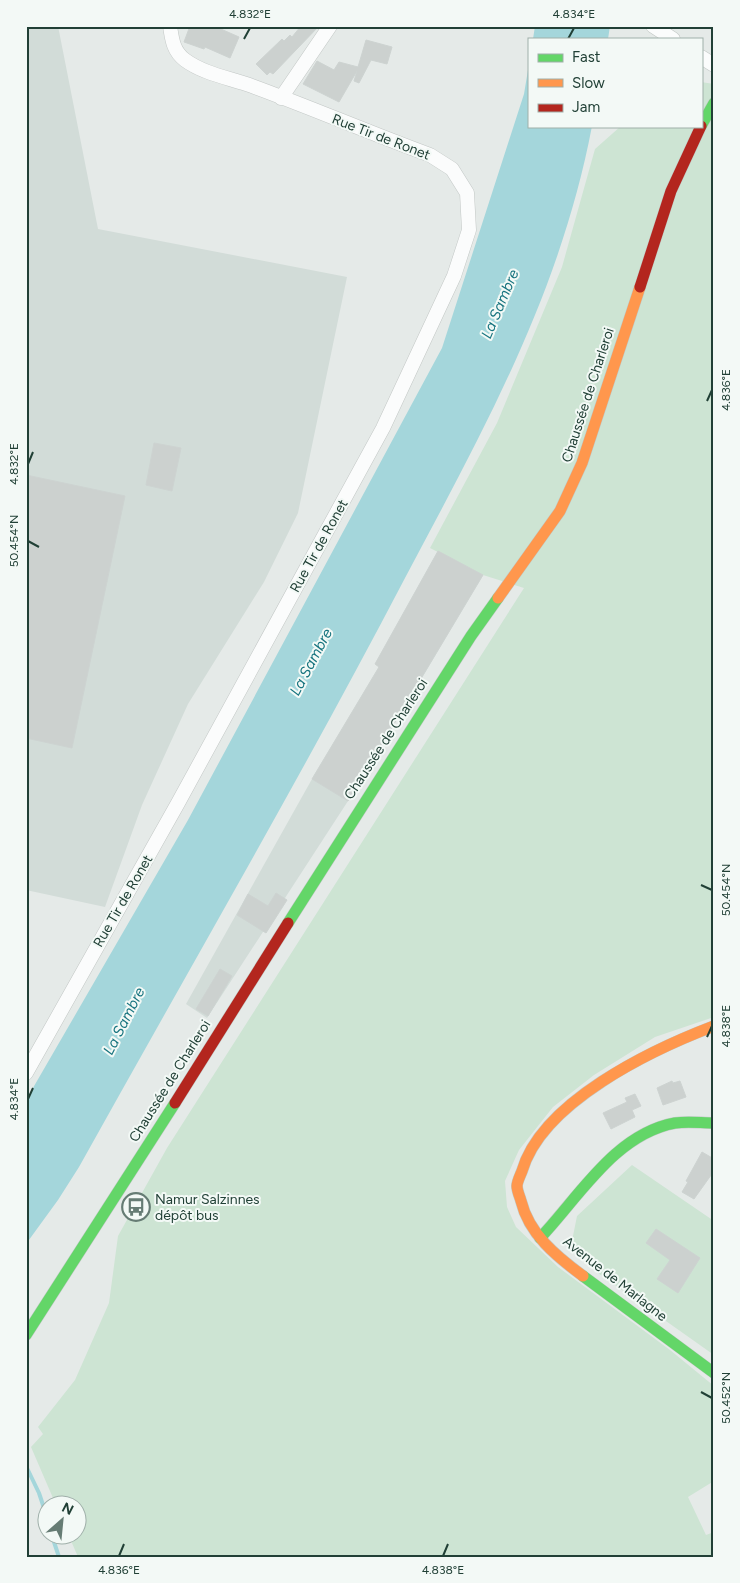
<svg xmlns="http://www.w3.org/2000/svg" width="740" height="1583" font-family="Figtree,sans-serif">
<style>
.built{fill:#d2dcd8}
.green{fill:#cde4d3}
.water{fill:#a4d6db}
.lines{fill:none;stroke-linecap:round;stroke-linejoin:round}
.stream{stroke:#a4d6db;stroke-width:4}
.building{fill:#ccd1cf;stroke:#cdd3d1}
.street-casing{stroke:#c2c7c5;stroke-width:15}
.fast-casing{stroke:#c0c8c5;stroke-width:12}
.slow-casing{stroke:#c0c8c5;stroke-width:12}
.jam-casing{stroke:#c0c8c5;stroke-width:12}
.street{stroke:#fbfcfc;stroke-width:14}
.fast{stroke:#63d668;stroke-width:11}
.slow{stroke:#ff974d;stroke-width:11}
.jam{stroke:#b3261e;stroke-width:11}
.ticks{fill:none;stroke:#214036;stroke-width:2}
.labels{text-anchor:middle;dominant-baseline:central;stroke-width:4;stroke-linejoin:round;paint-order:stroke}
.street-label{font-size:14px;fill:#214036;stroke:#f3f9f6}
.poi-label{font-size:14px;fill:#214036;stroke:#f3f9f6;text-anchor:start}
.water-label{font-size:15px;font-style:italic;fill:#17747f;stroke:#f3f9f6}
.neatline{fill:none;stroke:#214036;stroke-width:2}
.ticks-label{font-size:12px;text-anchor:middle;fill:#214036}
</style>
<rect width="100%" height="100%" fill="#e5eae8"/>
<path class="built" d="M 26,26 L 58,26 L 98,229 L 347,277 L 298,513 L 264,582 L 188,704 L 142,805 L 105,907 L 26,890 Z
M 438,551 L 483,575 L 348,801 L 207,1018 L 186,1004 L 312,779 L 379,667 L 375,664 Z"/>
<path class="green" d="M 701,82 L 714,84 L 714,1017 L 655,1037 L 594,1075 L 553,1107 L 519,1150 L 505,1181 L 507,1207 L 516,1227 L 558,1267 L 670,1350 L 714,1386 L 714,1481 L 688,1497 L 706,1535 L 714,1532 L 714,1557 L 78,1557 L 69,1536 L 78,1536 L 78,1506 L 56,1505 L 31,1447 L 43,1434 L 38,1427 L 75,1380 L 109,1303 L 118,1236 L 167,1148 L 524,588 L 483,575 L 430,548 L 497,423 L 562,267 L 595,149 L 621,126 L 701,126 Z
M 632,1165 L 714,1221 L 714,1355 L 591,1268 L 572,1241 L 577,1216 Z"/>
<path class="water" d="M 535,26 L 610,26 L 608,39 L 533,39 Z
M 529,64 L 529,126 L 592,126 C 560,294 484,429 405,578 C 301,777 188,971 79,1167 L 58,1200 L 26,1244 L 26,1100 L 188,820 L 442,348 L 524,94 Z"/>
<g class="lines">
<path class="stream" d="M 26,1466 L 39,1493 L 48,1520
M 52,1536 L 59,1557"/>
</g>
<path class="building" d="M 190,26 L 214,26 L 239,37 L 230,58 L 205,47 L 204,49 L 184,42 Z
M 301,26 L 319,26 L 273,74 L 270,72 L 267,75 L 256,64 L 282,39 L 284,41 L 290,35 L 292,37 Z
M 366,40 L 392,47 L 387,64 L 371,60 L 359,83 L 354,81 L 357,71 L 339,102 L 303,84 L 317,61 L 334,70 L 339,62 L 358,67 Z
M 154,443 L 181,448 L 172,491 L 146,485 Z
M 26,475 L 125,496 L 72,748 L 26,738 Z
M 438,551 L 483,575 L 348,801 L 312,779 L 379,667 L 375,664 Z
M 276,893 L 287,900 L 266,933 L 237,915 L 248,894 L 268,906 Z
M 220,969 L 232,976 L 208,1016 L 196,1009 Z
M 672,1081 L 673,1083 L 680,1081 L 686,1097 L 663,1105 L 657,1088 Z
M 635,1094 L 641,1106 L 632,1110 L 635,1117 L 611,1129 L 603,1113 L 627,1102 L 625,1098 Z
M 702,1152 L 714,1159 L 714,1171 L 694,1199 L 682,1192 L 688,1182 L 686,1181 Z
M 656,1229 L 700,1258 L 678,1293 L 657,1279 L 670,1260 L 646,1243 Z"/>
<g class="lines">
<defs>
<path id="street" d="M 653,26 L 673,39
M 701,57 L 714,65
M 281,98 L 330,26
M 26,1073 L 178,803 L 383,428 L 454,276 L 469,230 L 467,193 L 452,169 L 430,155 C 370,133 312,108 252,86 C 230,78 204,74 185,60 C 173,51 172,39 170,26"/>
<path id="fast" d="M 701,126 L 714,103
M 288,923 L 471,636 L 498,598
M 540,1238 C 579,1197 615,1134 675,1123 C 688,1121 701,1123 714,1123
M 583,1276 L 714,1373
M 26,1335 L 175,1103"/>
<path id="slow" d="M 498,598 L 560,511 L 582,463 L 640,287
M 583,1276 C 556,1256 529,1234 521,1201 C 520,1197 517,1191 517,1186 C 517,1182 520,1176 522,1171 C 542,1102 651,1050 714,1026"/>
<path id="jam" d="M 640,287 L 671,191 L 701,126
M 175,1103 L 288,923"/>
</defs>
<use href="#street" class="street-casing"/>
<use href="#fast" class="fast-casing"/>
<use href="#slow" class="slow-casing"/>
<use href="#jam" class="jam-casing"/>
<use href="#street" class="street"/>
<use href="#fast" class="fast"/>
<use href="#slow" class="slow"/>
<use href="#jam" class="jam"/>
</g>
<path class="ticks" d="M 244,39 L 250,28M 568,39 L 574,28M 707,401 L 712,390M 28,464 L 33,452M 28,541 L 39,547M 701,885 L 712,890M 707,1037 L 712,1026M 28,1099 L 33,1088M 701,1392 L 712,1398M 119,1556 L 124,1544M 443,1556 L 448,1544"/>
<defs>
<symbol id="bus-ring" viewBox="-11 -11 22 22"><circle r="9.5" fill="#f3f9f6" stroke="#667c74" stroke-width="1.5"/><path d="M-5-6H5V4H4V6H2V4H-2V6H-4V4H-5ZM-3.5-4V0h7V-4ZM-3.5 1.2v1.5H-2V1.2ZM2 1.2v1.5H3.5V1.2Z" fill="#667c74"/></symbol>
</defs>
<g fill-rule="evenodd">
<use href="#bus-ring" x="120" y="1191" width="32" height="32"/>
</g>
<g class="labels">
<g class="street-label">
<text transform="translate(381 137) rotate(21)">Rue Tir de Ronet</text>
<text transform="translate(588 395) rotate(-72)">Chaussée de Charleroi</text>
<text transform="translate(319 546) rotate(-61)">Rue Tir de Ronet</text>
<text transform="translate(386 739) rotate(-57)">Chaussée de Charleroi</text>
<text transform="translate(123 901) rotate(-60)">Rue Tir de Ronet</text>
<text transform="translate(170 1081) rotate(-58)">Chaussée de Charleroi</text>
<text transform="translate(615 1279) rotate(38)">Avenue de Marlagne</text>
</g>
<g class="poi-label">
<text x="155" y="1199">Namur Salzinnes<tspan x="155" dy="16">dépôt bus</tspan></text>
</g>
<g class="water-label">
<text transform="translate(500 304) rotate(-67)">La Sambre</text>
<text transform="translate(311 662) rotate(-62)">La Sambre</text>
<text transform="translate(124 1021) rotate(-63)">La Sambre</text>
</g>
</g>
<rect width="740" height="1583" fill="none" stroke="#f3f9f6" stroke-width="55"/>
<rect x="528" y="38" width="175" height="90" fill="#f3f9f6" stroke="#9fafa9"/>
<rect x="538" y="54" width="25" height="8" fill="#63d668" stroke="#9fafa9"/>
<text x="572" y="62" font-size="15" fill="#214036">Fast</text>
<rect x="538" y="79" width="25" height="8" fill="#ff974d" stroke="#9fafa9"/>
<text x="572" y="88" font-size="15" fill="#214036">Slow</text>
<rect x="538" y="104" width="25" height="8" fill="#b3261e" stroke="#9fafa9"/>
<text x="572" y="112" font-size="15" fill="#214036">Jam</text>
<g transform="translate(62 1520) rotate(27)"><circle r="24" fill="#f3f9f6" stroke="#9fafa9"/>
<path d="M0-4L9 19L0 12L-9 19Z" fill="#667c74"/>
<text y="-8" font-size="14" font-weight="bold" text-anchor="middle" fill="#214036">N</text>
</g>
<rect x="28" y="28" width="684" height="1528" class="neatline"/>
<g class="ticks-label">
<text x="250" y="18">4.832°E</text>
<text x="574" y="18">4.834°E</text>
<text transform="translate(726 390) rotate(-90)" y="4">4.836°E</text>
<text transform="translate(14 464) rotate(-90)" y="4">4.832°E</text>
<text transform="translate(14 541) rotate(-90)" y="4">50.454°N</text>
<text transform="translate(726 890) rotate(-90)" y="4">50.454°N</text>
<text transform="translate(726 1026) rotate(-90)" y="4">4.838°E</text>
<text transform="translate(14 1099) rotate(-90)" y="4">4.834°E</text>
<text transform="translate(726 1398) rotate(-90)" y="4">50.452°N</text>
<text x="119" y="1574">4.836°E</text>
<text x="443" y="1574">4.838°E</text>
</g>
</svg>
